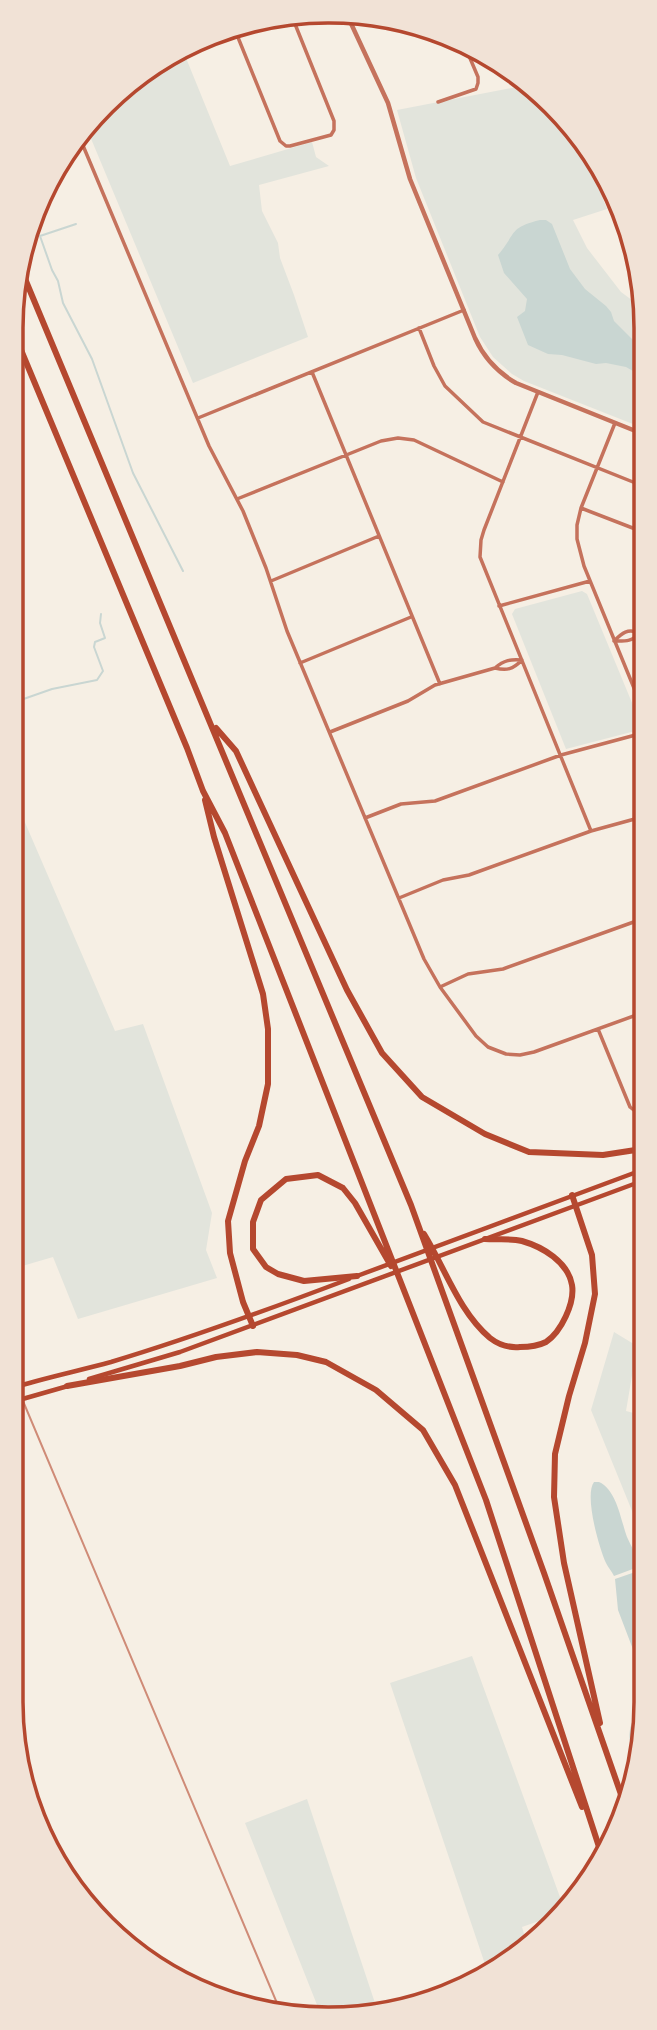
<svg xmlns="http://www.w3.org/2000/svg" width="657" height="2030" font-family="'PT Sans Narrow',sans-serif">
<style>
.green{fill:#e2e4dc}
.water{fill:#c9d6d2}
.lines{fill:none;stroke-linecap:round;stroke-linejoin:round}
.stream{stroke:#c9d6d2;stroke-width:2}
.minor{stroke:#c5725c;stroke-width:3.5}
.tertiary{stroke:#c5725c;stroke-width:4.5}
.secondary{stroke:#b5482f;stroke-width:4.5}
.motorway{stroke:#b5482f;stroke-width:6}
.rail{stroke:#cf8b77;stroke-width:2}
.rim{fill:none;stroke:#b5482f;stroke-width:3.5}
</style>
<rect width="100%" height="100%" fill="#f6efe4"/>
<path class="green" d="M 186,58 L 230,166 L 312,142 L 316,157 L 329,166 L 259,185 L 262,211 L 278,243 L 280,258 L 294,295 L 308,337 L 193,383 L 87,129 L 148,68 Z
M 527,85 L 567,119 L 575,129 L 607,209 L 573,220 L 587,248 L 621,292 L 644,309 L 643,428 L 524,381 L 512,374 L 493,357 L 480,337 L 416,178 L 397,110 Z
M 582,591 L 587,594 L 642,727 L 639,730 L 566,749 L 512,614 L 515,609 Z
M 14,797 L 115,1031 L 143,1024 L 212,1213 L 206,1250 L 217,1278 L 78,1319 L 53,1257 L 12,1269 Z
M 614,1332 L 637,1346 L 626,1411 L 641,1415 L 641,1533 L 591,1410 Z
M 472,1656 L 564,1908 L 556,1915 L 522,1927 L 527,1944 L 506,1966 L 488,1973 L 390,1683 Z
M 307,1799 L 376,2006 L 365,2012 L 321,2015 L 245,1823 Z"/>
<path class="water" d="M 540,220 L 546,220 L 552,224 L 570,269 L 585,289 L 606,306 L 611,312 L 614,321 L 636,343 L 644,346 L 644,375 L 640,375 L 626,367 L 606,363 L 596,364 L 562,355 L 548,354 L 528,345 L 517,317 L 525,311 L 527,299 L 504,273 L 498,255 C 517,233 508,228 540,220 Z
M 599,1482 C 617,1490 621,1521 627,1537 C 631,1546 636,1555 641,1563 L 641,1566 L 614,1576 C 612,1572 608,1567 606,1563 C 599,1548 584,1495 594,1482 Z
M 641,1570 L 641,1662 L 634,1652 L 618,1610 L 615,1579 Z"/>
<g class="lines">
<path class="stream" d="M 76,224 L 40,236 L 52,270 L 58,281 L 63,303 L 92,359 L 133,473 L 183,571
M 15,702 L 52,689 L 97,680 L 103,671 L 94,647 L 95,642 L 105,638 L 100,623 L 101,614
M 638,1769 C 633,1753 623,1725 640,1715"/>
<path class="minor" d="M 235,30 L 280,141 L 286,146 L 290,146 L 331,135 L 334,130 L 334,121 L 293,19
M 201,44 L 300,17
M 438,102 L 476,89 L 478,83 L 478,77 L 464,44
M 79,136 L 209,446 L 243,511 L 266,568 L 287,631 L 424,959 L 440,987 L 476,1036 L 488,1047 L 506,1054 L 520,1055 L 534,1052 L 642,1013
M 606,176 L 620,208
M 419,328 L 434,366 L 445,386 L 483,422 L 643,486
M 312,372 L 440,684
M 538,392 L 484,530 L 481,540 L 480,557 L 591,831
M 198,418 L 464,310
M 615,423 L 581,508 L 577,525 L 577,539 L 584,566 L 643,710
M 237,499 L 381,441 L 398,438 L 414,440 L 503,482
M 581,508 L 643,532
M 271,581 L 379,536
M 499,606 L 590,581
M 614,641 C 624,641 633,642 639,633 L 643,632
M 614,641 C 622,633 628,628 639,633
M 300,663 L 411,617
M 495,668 C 507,671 513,669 521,661
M 330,732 L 408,701 L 435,685 L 495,668 C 504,660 511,659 522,660
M 365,818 L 401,804 L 435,801 L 561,755 L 643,733
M 399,898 L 443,880 L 469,875 L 591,831 L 642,817
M 440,987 L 468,974 L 503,969 L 642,919
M 598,1029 L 630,1107 L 635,1111 L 642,1111"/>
<path class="tertiary" d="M 348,17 L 388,103 L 410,179 L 475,338 C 484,358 497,372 516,383 L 643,434"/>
<path class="secondary" d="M 357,1276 L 642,1170
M 89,1379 L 180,1352 L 642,1181
M 12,1388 C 44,1378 78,1371 111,1362 C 191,1338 270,1309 349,1279
M 12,1402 L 68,1386"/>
<path class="motorway" d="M 18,262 L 411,1205 L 544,1573 L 624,1803
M 16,338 L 187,748 L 203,791 L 225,833 L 486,1500 L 602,1856
M 216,728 L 236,751 L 347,990 L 382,1053 L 422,1097 L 485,1134 L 529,1152 L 603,1155 L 642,1149
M 205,800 L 214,837 L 263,994 L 268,1029 L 268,1084 L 259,1126 L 245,1161 L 228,1221 L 230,1253 L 243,1302 L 253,1326
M 572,1195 L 592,1255 L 595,1294 L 585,1343 L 569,1396 L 555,1454 L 554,1497 L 564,1563 L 600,1723
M 424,1234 C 445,1268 459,1312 490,1338 C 499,1345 509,1348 520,1347 C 528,1347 538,1346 546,1342 C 561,1332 575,1303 572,1285 C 568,1262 543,1247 522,1241 C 510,1238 497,1240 485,1239
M 357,1276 L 304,1281 L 278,1274 L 266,1267 L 253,1249 L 253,1222 L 261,1200 L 286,1179 L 318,1175 L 343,1188 L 355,1203 L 391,1266
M 67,1386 L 180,1366 L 216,1357 L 257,1352 L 297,1355 L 326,1362 L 376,1390 L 423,1430 L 455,1485 L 582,1807"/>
<path class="rail" d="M 12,1375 L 282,2015"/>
</g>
<path d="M0 0H657V2030H0ZM328 23H329A305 305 0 0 1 634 328V1702A305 305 0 0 1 329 2007H328A305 305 0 0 1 23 1702V328A305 305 0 0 1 328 23Z" fill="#f1e2d6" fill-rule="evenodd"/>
<path class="rim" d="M328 23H329A305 305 0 0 1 634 328V1702A305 305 0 0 1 329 2007H328A305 305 0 0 1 23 1702V328A305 305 0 0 1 328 23Z"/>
</svg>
